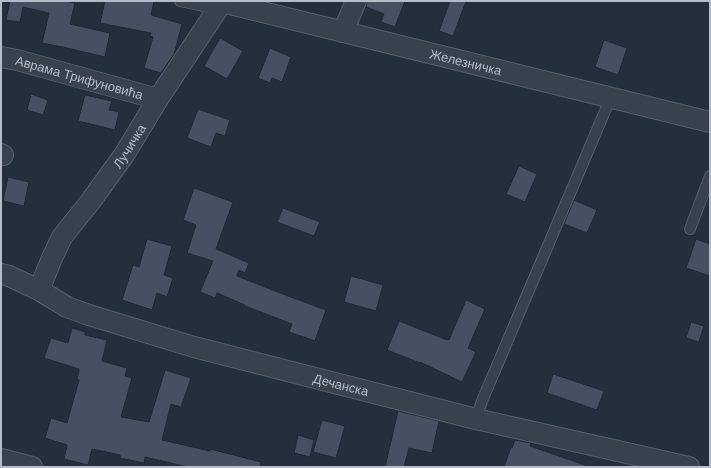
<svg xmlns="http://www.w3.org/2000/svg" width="711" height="468" font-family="Arial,sans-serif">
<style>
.building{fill:#455162;stroke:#1f2835}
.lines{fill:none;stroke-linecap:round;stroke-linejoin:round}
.lane-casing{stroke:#565f6c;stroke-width:12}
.street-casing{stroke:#565f6c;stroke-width:22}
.lane{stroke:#38414e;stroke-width:10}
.street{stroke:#38414e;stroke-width:20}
.labels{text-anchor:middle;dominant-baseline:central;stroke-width:4;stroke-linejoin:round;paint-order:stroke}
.street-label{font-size:13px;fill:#b4bcc9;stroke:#1d2633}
</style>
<rect width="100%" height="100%" fill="#242f3e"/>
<path class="building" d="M 10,1 L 65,1 L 75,3 L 70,24 L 110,33 L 105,57 L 63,47 L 42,43 L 49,13 L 23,7 L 20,22 L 6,20 Z
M 105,1 L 154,1 L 151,15 L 182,24 L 174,54 L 161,73 L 144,68 L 153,37 L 150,36 L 151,33 L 100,23 Z
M 367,1 L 405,1 L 395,27 L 381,22 L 384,14 L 366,7 Z
M 450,1 L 466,1 L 453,36 L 439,31 Z
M 220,38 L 243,51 L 227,79 L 204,66 Z
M 604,40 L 627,48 L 618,75 L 595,67 Z
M 270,48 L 291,57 L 282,82 L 272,78 L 270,83 L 258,78 Z
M 31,94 L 48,100 L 43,115 L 27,110 Z
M 85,95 L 112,101 L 109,110 L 119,112 L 115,130 L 78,121 Z
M 198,109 L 230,120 L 225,136 L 216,133 L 211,147 L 187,138 Z
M 519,166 L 537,174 L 525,202 L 506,194 Z
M 8,177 L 29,182 L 24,206 L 3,201 Z
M 194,188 L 233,202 L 216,249 L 249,263 L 245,273 L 239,270 L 237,276 L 288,296 L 326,310 L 315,341 L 289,332 L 292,324 L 245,306 L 245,305 L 217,293 L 215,298 L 200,292 L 213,261 L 187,253 L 196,225 L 183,220 Z
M 574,200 L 597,210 L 587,233 L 564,224 Z
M 283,208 L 320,222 L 314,236 L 277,222 Z
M 147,239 L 172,246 L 164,275 L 173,278 L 167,297 L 157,293 L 152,310 L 122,300 L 133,265 L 139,267 Z
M 696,239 L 710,244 L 710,276 L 686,268 Z
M 351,276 L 383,285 L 376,311 L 344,302 Z
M 466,300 L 485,309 L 468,348 L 476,352 L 462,382 L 420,362 L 420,363 L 387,350 L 399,321 L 447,340 L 448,339 L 449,340 Z
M 691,322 L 704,326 L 699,342 L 686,338 Z
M 72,328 L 85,332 L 85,335 L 107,340 L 102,361 L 127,368 L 125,376 L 132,378 L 121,417 L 149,422 L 165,370 L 191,378 L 181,407 L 171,404 L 162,440 L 210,451 L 210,449 L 261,462 L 260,467 L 188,467 L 145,457 L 144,463 L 120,458 L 120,455 L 92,449 L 88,465 L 64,459 L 67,445 L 45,438 L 51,418 L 67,423 L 79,380 L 77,380 L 79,369 L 44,358 L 51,338 L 68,343 Z
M 553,374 L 604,391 L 597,410 L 547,393 Z
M 398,411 L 439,421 L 432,453 L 409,448 L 404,467 L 385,467 Z
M 322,420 L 345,426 L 336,458 L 313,452 Z
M 298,435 L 314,440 L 310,457 L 294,453 Z
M 515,440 L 531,443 L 530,446 L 585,465 L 585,467 L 504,467 L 511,447 L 512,448 Z"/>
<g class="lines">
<defs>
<path id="lane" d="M 180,1 L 208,7 L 216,11
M 690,229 L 710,176
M 476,419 L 482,401 L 611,97"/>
<g id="street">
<path id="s1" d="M 222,2 L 710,122"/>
<path d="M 343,32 L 356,1"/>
<path id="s2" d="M 1,57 L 17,60 L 158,99"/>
<path d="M 1,154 L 3,155"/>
<path id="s3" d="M 1,274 L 9,276 L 39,290 L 67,307 L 89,315 L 194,347 L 476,419 L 689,467"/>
<path id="s4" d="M 39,290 L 52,258 L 62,237 L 90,202 L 124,155 L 158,99 L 223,1"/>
<path d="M 1,459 L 32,467"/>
</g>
</defs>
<use href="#lane" class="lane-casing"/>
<use href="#street" class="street-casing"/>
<use href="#lane" class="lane"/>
<use href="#street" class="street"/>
</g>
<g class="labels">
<g class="street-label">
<text stroke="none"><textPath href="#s1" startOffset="251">Железничка</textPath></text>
<text stroke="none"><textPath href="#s2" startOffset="81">Аврама Трифуновића</textPath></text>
<text stroke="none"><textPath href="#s4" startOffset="171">Лучичка</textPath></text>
<text stroke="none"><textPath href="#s3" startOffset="359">Дечанска</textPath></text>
</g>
</g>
<rect width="711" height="468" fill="none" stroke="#b4bcc9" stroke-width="4"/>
</svg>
